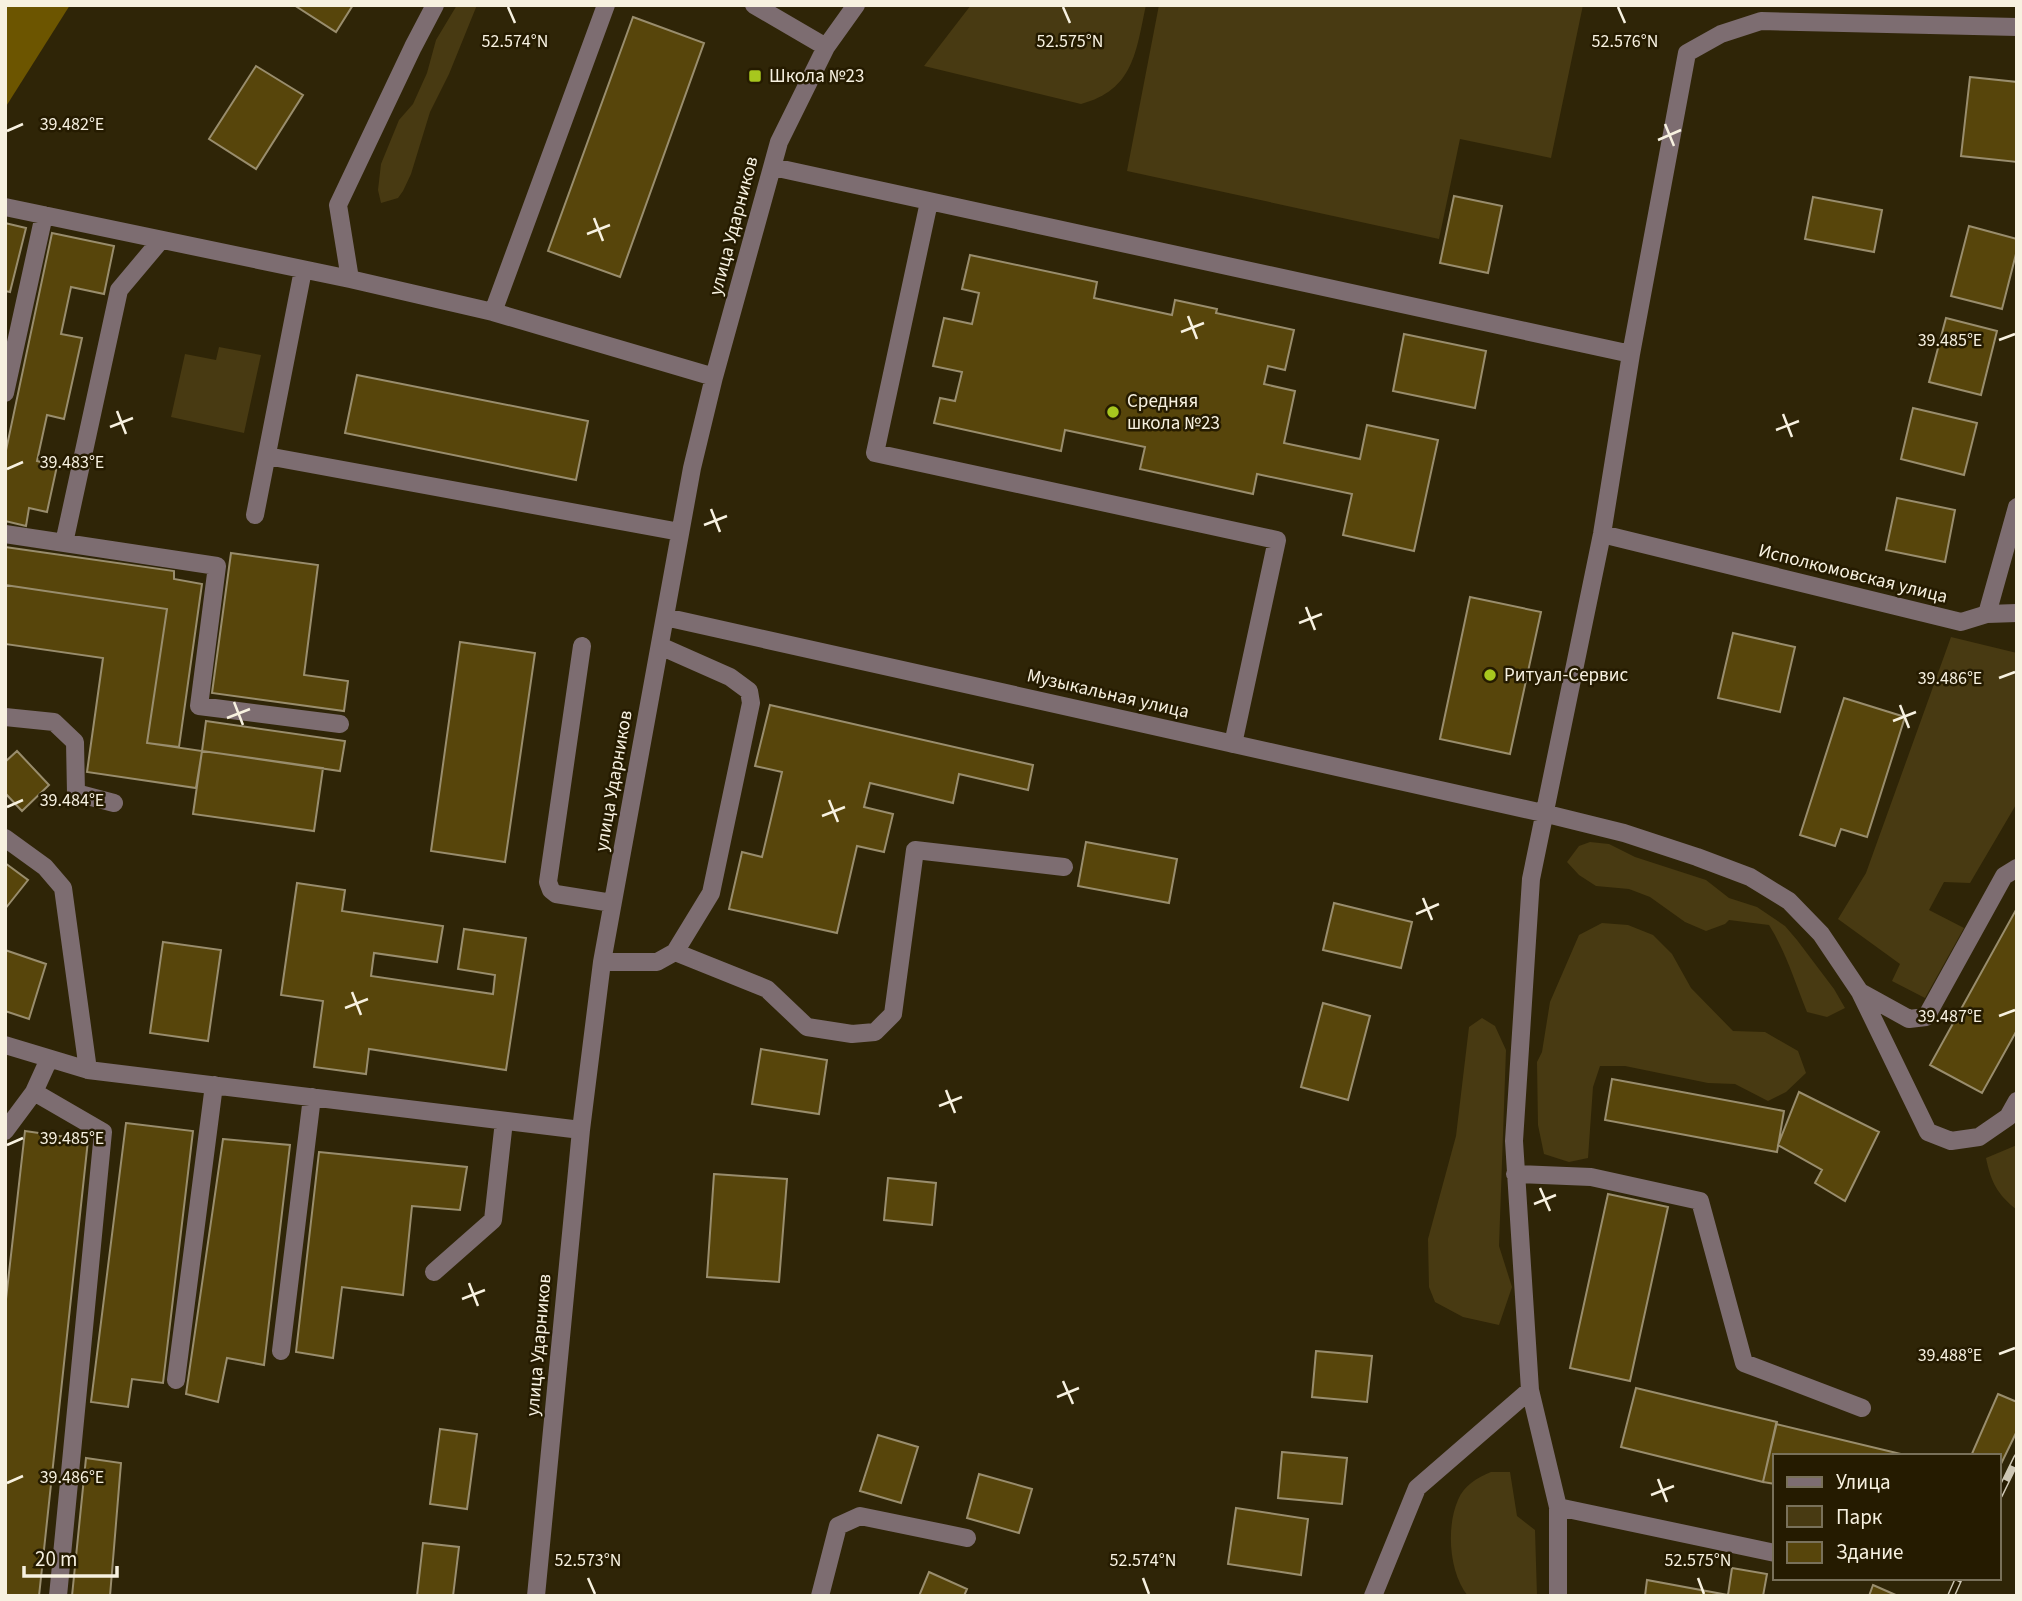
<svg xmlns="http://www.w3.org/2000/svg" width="2022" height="1601" font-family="'Source Sans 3',sans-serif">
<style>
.green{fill:#483a12}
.forest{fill:#6c5500}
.building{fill:#57450b;stroke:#998d6d;stroke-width:2}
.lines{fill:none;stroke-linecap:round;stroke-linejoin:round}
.minor{stroke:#7d6d71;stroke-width:18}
.rail-casing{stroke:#cdc6b3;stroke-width:8}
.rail{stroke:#251b00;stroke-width:5;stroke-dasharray:16;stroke-linecap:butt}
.ticks{fill:none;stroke:#f7f1e0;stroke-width:2.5}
.poi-dot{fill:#a7c71e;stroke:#251b00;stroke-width:2.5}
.labels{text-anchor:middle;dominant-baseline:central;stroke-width:5;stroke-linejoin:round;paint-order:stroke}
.poi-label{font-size:19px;fill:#f7f1e0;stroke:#251b00;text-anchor:start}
.street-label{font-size:19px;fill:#f7f1e0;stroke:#251b00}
.ticks-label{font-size:18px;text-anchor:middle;fill:#f7f1e0;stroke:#251b00;stroke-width:5;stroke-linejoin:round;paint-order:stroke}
</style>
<rect width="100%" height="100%" fill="#2f2507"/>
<path class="green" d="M 457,5 L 477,5 L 449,74 L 430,112 L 411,174 L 403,191 L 398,198 L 381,203 L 378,190 L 381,164 L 399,120 L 413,104 L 427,73 L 436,40 Z
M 971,5 L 1146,5 C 1136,51 1134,90 1081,104 L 924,66 Z
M 1159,5 L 1583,5 L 1551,158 L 1460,139 L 1439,239 L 1127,171 Z
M 219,347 L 261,355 L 244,433 L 171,417 L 185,354 L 216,360 Z
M 1951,637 L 2017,653 L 2017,803 L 1970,883 L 1944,882 L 1929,910 L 1964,928 L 1925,998 L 1892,981 L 1900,964 L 1838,919 L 1866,873 Z
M 1590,842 L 1609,844 L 1635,857 L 1706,880 L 1729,898 L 1757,907 L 1785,926 L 1797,940 L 1834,989 L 1845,1008 L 1827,1017 L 1807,1012 C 1795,982 1786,952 1769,925 L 1729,920 L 1725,924 L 1706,931 L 1685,922 L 1650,897 L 1629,889 L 1596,886 L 1579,875 L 1567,862 L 1579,846 Z
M 1602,923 L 1628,925 L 1653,935 L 1672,954 L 1691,988 L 1733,1031 L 1765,1032 L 1798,1051 L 1806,1073 L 1786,1092 L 1768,1101 L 1735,1084 L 1708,1083 L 1625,1066 L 1600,1066 L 1593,1087 L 1588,1158 L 1569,1162 L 1544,1154 L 1538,1125 L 1537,1062 L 1542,1052 L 1550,1002 L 1579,935 Z
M 1482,1018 L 1495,1026 L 1506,1050 L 1499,1246 L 1512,1287 L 1499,1325 L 1463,1317 L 1435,1302 L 1429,1287 L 1428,1239 L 1456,1136 L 1469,1027 Z
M 2017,1145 L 2017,1210 C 1997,1194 1991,1182 1986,1158 Z
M 1491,1472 L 1510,1472 L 1517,1516 L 1535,1530 L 1537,1596 L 1468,1596 C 1449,1573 1446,1527 1458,1500 C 1464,1485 1477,1478 1491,1472 Z"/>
<path class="forest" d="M 5,5 L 70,5 L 5,108 Z"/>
<path class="building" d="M 294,5 L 353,5 L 336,32 Z
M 633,17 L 704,43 L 620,277 L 548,251 Z
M 256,66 L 303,95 L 256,169 L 209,139 Z
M 1970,77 L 2017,82 L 2017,162 L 1961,156 Z
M 1454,196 L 1502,206 L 1488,273 L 1440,263 Z
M 1813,197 L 1882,210 L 1874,252 L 1805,239 Z
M 5,223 L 26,228 L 10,292 L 5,291 Z
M 1969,226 L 2017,239 L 2017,250 L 2002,309 L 1951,296 Z
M 52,233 L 114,246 L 104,294 L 71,287 L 61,334 L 82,338 L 64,419 L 47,415 L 37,461 L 57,466 L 47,512 L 29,508 L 26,526 L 5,521 L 5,455 Z
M 970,255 L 1097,282 L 1094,298 L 1172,315 L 1175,300 L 1217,309 L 1216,313 L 1294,330 L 1285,370 L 1268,366 L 1264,384 L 1295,391 L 1284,443 L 1360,459 L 1367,425 L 1438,440 L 1414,551 L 1343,535 L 1352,494 L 1257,474 L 1253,494 L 1140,469 L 1145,447 L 1065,430 L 1061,451 L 934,423 L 940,398 L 955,401 L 962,372 L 933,366 L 944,318 L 972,324 L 979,293 L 962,289 Z
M 1946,318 L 1997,331 L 1981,395 L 1929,382 Z
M 1404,334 L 1486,351 L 1475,408 L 1393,391 Z
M 357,375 L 588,421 L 576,480 L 345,433 Z
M 1913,408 L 1977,423 L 1964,475 L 1901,459 Z
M 1897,498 L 1955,510 L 1945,562 L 1886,550 Z
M 5,547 L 174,571 L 174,579 L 202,584 L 179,747 L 147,743 L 167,609 L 5,585 Z
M 231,553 L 318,565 L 304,675 L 348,681 L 344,711 L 212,693 Z
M 5,585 L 167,609 L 147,743 L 202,751 L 196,788 L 87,772 L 103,658 L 5,644 Z
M 1470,597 L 1541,612 L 1510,754 L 1440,739 Z
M 1733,633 L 1795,647 L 1780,712 L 1718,698 Z
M 460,642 L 535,653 L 505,862 L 431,851 Z
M 1844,698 L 1905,717 L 1867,837 L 1841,829 L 1835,846 L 1800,835 Z
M 770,705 L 1033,765 L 1028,790 L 959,774 L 953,803 L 870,783 L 864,807 L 893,814 L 884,852 L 857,846 L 837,933 L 729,909 L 742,852 L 762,857 L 782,772 L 755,766 Z
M 206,721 L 345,741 L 340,771 L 202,751 Z
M 17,751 L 49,785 L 22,811 L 5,793 L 5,762 Z
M 202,751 L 323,768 L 314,831 L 193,814 Z
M 1086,842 L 1177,859 L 1169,903 L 1078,886 Z
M 5,863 L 28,880 L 5,909 Z
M 297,883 L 345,890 L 342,911 L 443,926 L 437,962 L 374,953 L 371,976 L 493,994 L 495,975 L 458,969 L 464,929 L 526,938 L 506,1070 L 369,1049 L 366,1074 L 314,1067 L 323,1001 L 281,995 Z
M 1334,903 L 1412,922 L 1401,968 L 1323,950 Z
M 2017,908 L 2017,1030 L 1982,1093 L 1930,1065 Z
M 163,942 L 221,950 L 208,1041 L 150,1033 Z
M 5,950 L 46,964 L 29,1019 L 5,1011 Z
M 1323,1003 L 1370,1016 L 1348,1100 L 1301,1087 Z
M 761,1049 L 827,1060 L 819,1114 L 752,1104 Z
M 1612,1079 L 1784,1111 L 1777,1152 L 1605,1120 Z
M 1799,1092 L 1879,1132 L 1845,1201 L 1815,1183 L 1822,1170 L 1778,1145 Z
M 126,1123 L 193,1131 L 163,1383 L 132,1379 L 128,1407 L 91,1402 Z
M 25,1131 L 88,1140 L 39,1596 L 5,1596 L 5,1308 Z
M 223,1139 L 290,1145 L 264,1365 L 227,1358 L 218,1402 L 186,1394 Z
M 319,1152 L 467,1167 L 460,1210 L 412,1206 L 403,1295 L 342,1287 L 333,1358 L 296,1352 Z
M 714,1174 L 787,1179 L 779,1282 L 707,1277 Z
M 888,1178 L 936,1183 L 932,1225 L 884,1220 Z
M 1608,1194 L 1668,1207 L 1630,1381 L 1570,1368 Z
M 1316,1351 L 1372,1356 L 1367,1402 L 1312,1397 Z
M 1636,1388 L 1777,1422 L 1763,1482 L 1621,1447 Z
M 1998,1394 L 2017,1402 L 2017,1431 L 1999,1468 L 1999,1456 L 1971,1456 Z
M 1776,1424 L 1905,1455 L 1775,1456 L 1775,1484 L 1763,1482 Z
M 440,1429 L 477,1434 L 467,1509 L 430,1504 Z
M 878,1435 L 918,1447 L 901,1503 L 860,1491 Z
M 1282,1452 L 1347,1458 L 1342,1504 L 1278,1498 Z
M 86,1458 L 121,1463 L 110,1596 L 72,1596 Z
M 979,1474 L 1032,1489 L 1019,1533 L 967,1518 Z
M 1236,1508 L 1308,1519 L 1301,1575 L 1228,1564 Z
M 423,1543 L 459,1547 L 453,1596 L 417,1596 Z
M 1732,1568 L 1767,1574 L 1763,1596 L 1645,1596 L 1647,1580 L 1728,1595 Z
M 929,1572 L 967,1589 L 964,1596 L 919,1596 Z
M 1873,1585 L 1898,1596 L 1869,1596 Z"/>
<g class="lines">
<path class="minor" d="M 754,5 L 826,47
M 773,167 L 1631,354
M 929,202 L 875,453 L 1277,540 L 1233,744
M 5,207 L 350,279 L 493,312 L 714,377
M 350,279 L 338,205 L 413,47 L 435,5
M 493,312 L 606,5
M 5,393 L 44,215
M 267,456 L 680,532
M 255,515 L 303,270
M 5,534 L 217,566 L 199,706 L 340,724
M 1602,534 L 1961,622 L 1987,614 L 2017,507
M 64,543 L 119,290 L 161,240
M 1987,614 L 2017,613
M 665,617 L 1543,813 L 1624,833 L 1697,857 L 1750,877 L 1789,901 L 1821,934 L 1860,992 L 1928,1132 L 1951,1141 L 1979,1137 L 2008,1117 L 2017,1101
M 582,646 L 548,882 L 551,890 L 556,894 L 612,903
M 5,717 L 54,722 L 75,742 L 76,793 L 114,803
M 5,838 L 45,867 L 63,888 L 88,1070
M 675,952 L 767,989 L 807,1027 L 852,1034 L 875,1032 L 893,1014 L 915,850 L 1064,867
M 602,962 L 657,962 L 675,952 L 711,893 L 751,703 L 749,691 L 730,677 L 660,646
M 1860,992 L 1909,1019 L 1926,1017 L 2004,876 L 2017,868
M 5,1045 L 88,1070 L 581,1130
M 34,1092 L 103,1132 L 58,1596
M 5,1131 L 34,1092 L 49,1059
M 1515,1174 L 1591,1177 L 1700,1201 L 1744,1363 L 1862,1408
M 434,1272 L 493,1220 L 504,1121
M 281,1351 L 312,1097
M 176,1380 L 214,1085
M 1558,1507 L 1775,1553
M 536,1596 L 581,1130 L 602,962 L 692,468 L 714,377 L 779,142 L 826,47 L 856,5
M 820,1596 L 838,1526 L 860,1516 L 967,1538
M 1373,1596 L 1417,1488 L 1530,1390
M 1558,1596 L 1558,1507 L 1530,1390 L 1514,1141 L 1531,879 L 1602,534 L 1631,354 L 1687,53 L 1721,34 L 1761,21 L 2017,27"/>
<defs>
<path id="rail" d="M 1999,1495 L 2017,1458
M 1951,1596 L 1959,1578"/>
</defs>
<use href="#rail" class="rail-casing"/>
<use href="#rail" class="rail"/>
</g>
<path class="ticks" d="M 508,7 L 515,23M 1063,7 L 1070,23M 1618,7 L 1625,23M 1665,124 L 1674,146M 7,131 L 23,124M 1658,140 L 1681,130M 594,218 L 603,241M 587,234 L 610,225M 1188,316 L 1197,339M 1181,332 L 1204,323M 1999,340 L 2015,334M 117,411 L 126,434M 1783,414 L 1792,437M 110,427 L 133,418M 1776,430 L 1799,421M 7,469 L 23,462M 711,509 L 720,532M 704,525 L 727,516M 1306,607 L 1315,630M 1299,623 L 1322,614M 1999,678 L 2015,672M 234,702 L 243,725M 1900,705 L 1909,728M 227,718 L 250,709M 1893,721 L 1916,712M 829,800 L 838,822M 7,807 L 23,800M 822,816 L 845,807M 1423,898 L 1432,920M 1416,914 L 1439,904M 352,992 L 361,1015M 345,1008 L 368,999M 1999,1016 L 2015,1010M 946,1090 L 955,1113M 939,1106 L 962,1097M 7,1145 L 23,1138M 1540,1188 L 1550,1211M 1534,1204 L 1556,1195M 469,1283 L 478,1306M 462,1299 L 485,1290M 1999,1354 L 2015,1348M 1063,1381 L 1073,1404M 1057,1397 L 1079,1388M 1658,1479 L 1667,1502M 7,1483 L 23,1476M 1651,1495 L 1674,1486M 588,1578 L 595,1594M 1143,1578 L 1149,1594M 1698,1578 L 1704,1594"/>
<g class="poi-dot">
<rect x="748" y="69" width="14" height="14" rx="3.5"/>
<circle cx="1113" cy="412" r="7"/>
<circle cx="1490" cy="675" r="7"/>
</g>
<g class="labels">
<g class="poi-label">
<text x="769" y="76">Школа №23</text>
<text x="1127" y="401">Средняя<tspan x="1127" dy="22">школа №23</tspan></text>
<text x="1504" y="675">Ритуал-Сервис</text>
</g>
<g class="street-label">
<text transform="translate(734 226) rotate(-75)">улица Ударников</text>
<text transform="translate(1853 574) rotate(14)">Исполкомовская улица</text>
<text transform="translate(1108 694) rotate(13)">Музыкальная улица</text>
<text transform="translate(614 781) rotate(-80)">улица Ударников</text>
<text transform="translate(539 1345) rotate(-85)">улица Ударников</text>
</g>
</g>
<g class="ticks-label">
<text x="1625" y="47">52.576°N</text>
<text x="515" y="47">52.574°N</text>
<text x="1070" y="47">52.575°N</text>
<text x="72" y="130">39.482°E</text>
<text x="1950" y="346">39.485°E</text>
<text x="72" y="468">39.483°E</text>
<text x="1950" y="684">39.486°E</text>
<text x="72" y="806">39.484°E</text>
<text x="1950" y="1022">39.487°E</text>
<text x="72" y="1144">39.485°E</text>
<text x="1950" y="1361">39.488°E</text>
<text x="72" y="1483">39.486°E</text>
<text x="588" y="1566">52.573°N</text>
<text x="1143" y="1566">52.574°N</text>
<text x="1698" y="1566">52.575°N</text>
</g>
<rect width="2022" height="1601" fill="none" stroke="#f7f1e0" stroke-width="14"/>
<rect x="1773" y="1454" width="228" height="126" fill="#251b00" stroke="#79715a" stroke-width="2"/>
<rect x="1787" y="1477" width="35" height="10" fill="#7d6d71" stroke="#79715a" stroke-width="2"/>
<text x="1836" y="1489" font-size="21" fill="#f7f1e0">Улица</text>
<rect x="1787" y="1506" width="35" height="21" fill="#483a12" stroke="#79715a" stroke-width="2"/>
<text x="1836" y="1524" font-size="21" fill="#f7f1e0">Парк</text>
<rect x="1787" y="1542" width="35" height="21" fill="#57450b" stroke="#79715a" stroke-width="2"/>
<text x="1836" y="1559" font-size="21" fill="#f7f1e0">Здание</text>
<path d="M24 1566v10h93v-10" fill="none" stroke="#f7f1e0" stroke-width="3.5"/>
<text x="35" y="1566" font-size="21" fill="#f7f1e0" stroke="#251b00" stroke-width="5" paint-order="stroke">20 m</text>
</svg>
